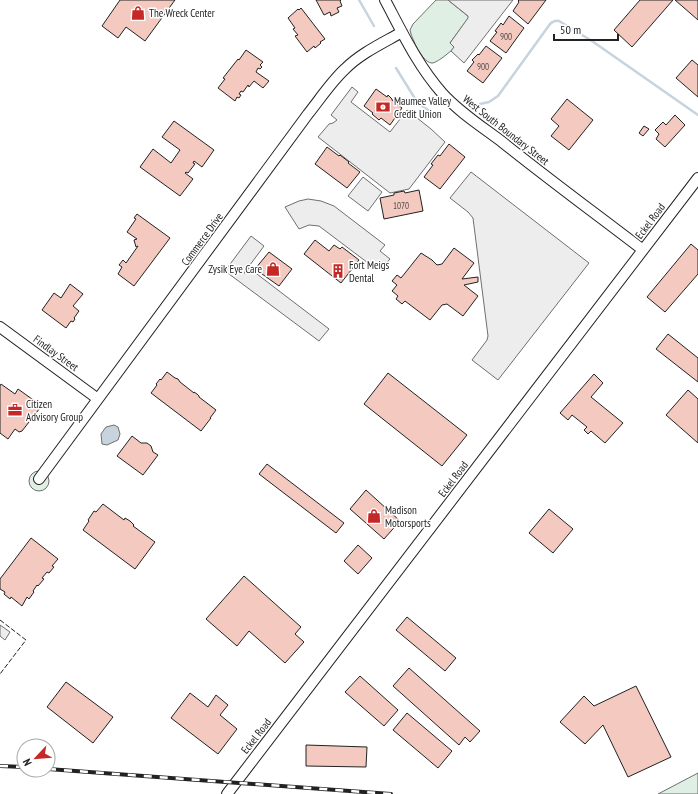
<svg xmlns="http://www.w3.org/2000/svg" width="698" height="794" font-family="'PT Sans Narrow',sans-serif">
<style>
.green{fill:#e0efe3;stroke:#6f6f6f}
.parking{fill:#ededed;stroke:#6f6f6f}
.water{fill:#c7d3dd;stroke:#6f6f6f}
.lines{fill:none;stroke-linecap:round;stroke-linejoin:round}
.stream{stroke:#c7d3dd;stroke-width:2.5}
.building{fill:#f3c9c0;stroke:#222}
.minor-casing{stroke:#222;stroke-width:12}
.minor{stroke:#fff;stroke-width:10}
.rail-casing{stroke:#222;stroke-width:4}
.rail{stroke:#fff;stroke-width:2.5;stroke-dasharray:8;stroke-linecap:butt}
.fence{stroke:#222;stroke-width:1;stroke-dasharray:5 2;stroke-linecap:butt}
.labels{text-anchor:middle;dominant-baseline:central;stroke-width:3;stroke-linejoin:round;paint-order:stroke}
.number-label{font-size:9px;fill:#564c4a}
.poi-label{font-size:11px;fill:#222;stroke:#fff;text-anchor:start}
.street-label{font-size:11px;fill:#222;stroke:#fff}
</style>
<rect width="100%" height="100%" fill="#fff"/>
<path class="green" d="M 436,0 L 448,0 L 469,17 L 450,43 L 454,46 L 454,48 C 450,52 446,55 442,58 C 439,60 436,62 433,63 C 423,64 414,42 411,34 L 410,30 L 413,24 Z
M29 481a10 10 0 1 1 20 0a10 10 0 1 1-20 0Z
M 698,773 L 698,794 L 658,794 Z"/>
<path class="parking" d="M 448,0 L 513,0 L 464,63 L 451,51 L 454,47 L 450,43 L 468,18 L 468,16 Z
M 352,87 L 358,92 L 351,102 L 390,132 L 407,110 L 431,129 L 445,142 L 409,189 L 390,193 L 318,137 L 329,124 L 333,123 L 337,120 L 331,115 Z
M 471,172 L 589,263 L 498,380 L 472,360 L 487,340 L 488,336 L 473,218 L 468,212 L 450,198 Z
M 363,177 L 382,192 L 368,211 L 348,196 Z
M 308,199 L 321,201 L 334,206 L 385,245 L 380,251 L 390,259 L 384,266 L 380,263 L 376,269 L 319,226 L 309,225 L 299,229 L 285,207 L 299,201 Z
M 251,236 L 264,246 L 244,273 L 245,273 L 249,268 L 329,329 L 319,341 L 225,271 Z
M 0,625 L 10,632 L 5,640 L 0,636 Z"/>
<path class="water" d="M 114,425 L 118,427 L 120,434 L 118,440 L 107,445 L 102,444 L 101,434 L 106,427 Z"/>
<g class="lines">
<path class="stream" d="M 359,0 L 374,26
M 396,68 L 414,97 L 418,103 L 428,110
M 480,104 L 489,102 L 498,96 L 550,24 C 553,21 555,20 559,21 L 592,41 L 698,115"/>
</g>
<path class="building" d="M 120,0 L 175,0 L 145,41 L 126,27 L 118,38 L 102,26 Z
M 316,0 L 341,0 L 340,1 L 342,6 L 337,8 L 339,12 L 331,16 L 330,12 L 324,15 Z
M 519,0 L 546,0 L 528,24 L 513,11 L 519,2 L 518,1 Z
M 640,0 L 673,0 L 632,47 L 614,30 Z
M 675,0 L 698,0 L 698,20 Z
M 301,8 L 325,39 L 320,42 L 321,43 L 315,48 L 314,46 L 307,52 L 295,36 L 298,35 L 293,29 L 295,28 L 288,18 L 298,9 L 299,10 Z
M 509,16 L 524,28 L 506,53 L 490,41 L 497,32 L 495,31 L 501,23 L 503,25 Z
M 486,46 L 502,58 L 483,83 L 467,71 L 474,62 L 472,60 L 478,54 L 479,55 Z
M 246,50 L 263,62 L 260,65 L 262,67 L 260,69 L 258,68 L 256,72 L 269,81 L 263,88 L 254,81 L 249,87 L 248,85 L 243,92 L 241,91 L 239,94 L 241,95 L 239,98 L 237,97 L 235,101 L 218,88 L 225,79 L 223,78 L 238,59 L 239,60 Z
M 692,60 L 698,65 L 698,97 L 676,78 Z
M 376,89 L 387,97 L 388,95 L 392,99 L 392,100 L 402,108 L 390,125 L 381,118 L 379,120 L 372,114 L 373,113 L 364,106 Z
M 567,99 L 593,120 L 569,150 L 551,136 L 559,126 L 551,119 Z
M 675,115 L 685,125 L 665,147 L 656,139 L 659,134 L 655,130 L 663,122 L 666,125 Z
M 174,121 L 214,150 L 202,167 L 194,161 L 193,163 L 195,164 L 188,173 L 186,172 L 185,173 L 193,179 L 180,196 L 140,167 L 153,149 L 171,163 L 180,150 L 162,137 Z
M 644,126 L 649,129 L 643,136 L 639,133 Z
M 449,144 L 465,157 L 440,189 L 424,177 L 433,165 L 431,164 L 438,155 L 440,156 Z
M 327,147 L 339,156 L 340,155 L 349,162 L 348,163 L 360,172 L 347,188 L 315,164 Z
M 419,190 L 423,211 L 384,219 L 380,198 L 394,195 L 394,193 L 404,191 L 405,193 Z
M 137,214 L 170,238 L 134,286 L 118,274 L 122,267 L 119,265 L 123,260 L 126,263 L 138,246 L 136,247 L 134,240 L 137,239 L 127,232 L 136,219 L 134,218 Z
M 315,240 L 329,251 L 334,245 L 340,249 L 342,247 L 359,260 L 341,283 L 304,254 Z
M 691,244 L 698,250 L 698,274 L 665,312 L 647,297 Z
M 454,248 L 474,263 L 462,279 L 478,277 L 478,282 L 464,285 L 478,296 L 463,316 L 447,304 L 442,305 L 430,320 L 405,301 L 402,304 L 396,299 L 398,296 L 392,291 L 397,285 L 392,281 L 397,275 L 401,278 L 421,253 L 432,260 L 437,265 L 442,264 Z
M 269,252 L 292,269 L 279,286 L 255,269 Z
M 70,284 L 83,294 L 73,306 L 79,311 L 74,318 L 75,319 L 73,322 L 71,321 L 66,328 L 42,310 L 54,293 L 61,298 Z
M 668,334 L 698,358 L 698,382 L 656,349 Z
M 167,372 L 175,378 L 178,379 L 180,382 L 194,393 L 194,392 L 197,394 L 199,396 L 199,397 L 216,410 L 210,418 L 211,418 L 201,431 L 151,393 L 157,385 L 156,384 L 160,379 L 161,380 Z
M 388,373 L 467,435 L 442,466 L 364,404 Z
M 594,374 L 603,383 L 591,397 L 623,423 L 605,443 L 591,431 L 588,434 L 584,430 L 587,427 L 572,415 L 568,420 L 560,413 Z
M 1,384 L 15,394 L 18,389 L 39,404 L 40,406 L 40,408 L 22,431 L 19,432 L 15,429 L 8,439 L 0,433 L 0,386 Z
M 688,390 L 698,399 L 698,443 L 666,415 Z
M 132,436 L 141,443 L 147,443 L 151,446 L 153,452 L 158,455 L 143,475 L 117,456 Z
M 267,464 L 344,523 L 336,533 L 259,474 Z
M 366,490 L 400,521 L 384,539 L 350,509 Z
M 103,504 L 124,520 L 125,518 L 130,521 L 134,525 L 133,526 L 155,542 L 135,569 L 83,530 L 89,521 L 88,520 L 94,511 L 96,512 Z
M 549,509 L 573,529 L 553,553 L 529,533 Z
M 31,538 L 58,559 L 52,566 L 54,567 L 49,573 L 47,572 L 42,578 L 44,579 L 38,586 L 37,585 L 33,591 L 34,592 L 29,599 L 27,597 L 22,606 L 11,597 L 10,599 L 4,594 L 5,592 L 0,589 L 0,579 Z
M 358,545 L 372,558 L 358,574 L 344,561 Z
M 244,576 L 301,627 L 295,634 L 304,642 L 285,663 L 249,631 L 237,646 L 206,619 Z
M 407,617 L 456,658 L 445,671 L 396,630 Z
M 409,668 L 480,731 L 470,742 L 465,737 L 459,745 L 393,686 Z
M 360,676 L 398,710 L 384,726 L 345,692 Z
M 66,682 L 113,717 L 93,743 L 47,707 Z
M 636,686 L 671,757 L 628,777 L 603,725 L 585,744 L 560,722 L 584,696 L 594,706 Z
M 190,693 L 208,707 L 216,695 L 228,705 L 220,715 L 237,729 L 218,754 L 171,718 Z
M 407,713 L 452,751 L 438,768 L 393,730 Z
M 306,745 L 367,747 L 366,767 L 306,766 Z"/>
<g class="lines">
<defs>
<path id="minor" d="M 385,0 C 402,32 418,66 442,93 C 459,112 481,126 501,141 C 547,178 596,214 643,250
M 0,327 L 98,399
M 39,479 L 308,114 C 320,99 331,82 345,69 C 361,53 383,43 402,32
M 227,794 L 698,178"/>
</defs>
<use href="#minor" class="minor-casing"/>
<use href="#minor" class="minor"/>
<defs>
<path id="rail" d="M 0,766 L 24,767
M 48,769 L 391,794"/>
</defs>
<use href="#rail" class="rail-casing"/>
<use href="#rail" class="rail"/>
<path class="fence" d="M 0,620 L 26,640 L 0,674"/>
</g>
<defs>
<symbol id="shop-bare" viewBox="-9 -9 18 18"><path d="M-5-2.5h2.3a2.7 3.5 0 0 1 5.4 0H5L5.5 6h-11ZM-1.5-2.5h3a1.5 2.3 0 0 0-3 0Z" fill="#c62828" stroke="#fff" stroke-width="2.5" paint-order="stroke"/></symbol>
<symbol id="bank-bare" viewBox="-9 -9 18 18"><path d="M-6-4H6V4H-6ZM0-2.3a2.3 2.3 0 1 0 0 4.6a2.3 2.3 0 1 0 0-4.6Z" fill="#c62828" stroke="#fff" stroke-width="2.5" paint-order="stroke"/></symbol>
<symbol id="building-bare" viewBox="-9 -9 18 18"><path d="M-4-6H4V6H1V3H-1V6H-4ZM-2.5-4.3h1.7v1.8h-1.7ZM.8-4.3h1.7v1.8H.8ZM-2.5-1h1.7V.8h-1.7ZM.8-1h1.7V.8H.8Z" fill="#c62828" stroke="#fff" stroke-width="2.5" paint-order="stroke"/></symbol>
<symbol id="office-bare" viewBox="-9 -9 18 18"><path d="M-6-3h4V-5.5h4V-3h4V5H-6ZM-1-4.5V-3h2v-1.5ZM-6 0V1H6V0Z" fill="#c62828" stroke="#fff" stroke-width="2.5" paint-order="stroke"/></symbol>
</defs>
<g fill-rule="evenodd">
<use href="#shop-bare" x="128" y="3" width="20" height="20"/>
<use href="#bank-bare" x="373" y="97" width="20" height="20"/>
<use href="#shop-bare" x="263" y="259" width="20" height="20"/>
<use href="#building-bare" x="328" y="261" width="20" height="20"/>
<use href="#office-bare" x="5" y="400" width="20" height="20"/>
<use href="#shop-bare" x="364" y="506" width="20" height="20"/>
</g>
<g class="labels">
<g class="number-label">
<text x="506" y="36">900</text>
<text x="483" y="66">900</text>
<text x="401" y="205">1070</text>
</g>
<g class="poi-label">
<text x="149" y="13">The Wreck Center</text>
<text x="394" y="101">Maumee Valley<tspan x="394" dy="13">Credit Union</tspan></text>
<text x="349" y="265">Fort Meigs<tspan x="349" dy="13">Dental</tspan></text>
<text x="262" y="269" text-anchor="end">Zysik Eye Care</text>
<text x="26" y="404">Citizen<tspan x="26" dy="13">Advisory Group</tspan></text>
<text x="385" y="510">Madison<tspan x="385" dy="13">Motorsports</tspan></text>
</g>
<g class="street-label">
<text transform="translate(506 130) rotate(38)">West South Boundary Street</text>
<text transform="translate(650 221) rotate(-53)">Eckel Road</text>
<text transform="translate(202 239) rotate(-54)">Commerce Drive</text>
<text transform="translate(56 353) rotate(36)">Findlay Street</text>
<text transform="translate(453 479) rotate(-53)">Eckel Road</text>
<text transform="translate(256 736) rotate(-52)">Eckel Road</text>
</g>
</g>
<g transform="translate(36 758) rotate(244)"><circle r="19" fill="#ffffff" stroke="#a7a7a7"/>
<path d="M0-3L7 15L0 10L-7 15Z" fill="#c62828"/>
<text y="-6" font-size="11" font-weight="bold" text-anchor="middle" fill="#222222">N</text>
</g>
<path d="M554 34v6h64v-6" fill="none" stroke="#222222" stroke-width="2"/>
<text x="560" y="34" font-size="12" fill="#222222" stroke="#ffffff" stroke-width="3" paint-order="stroke">50 m</text>
</svg>
